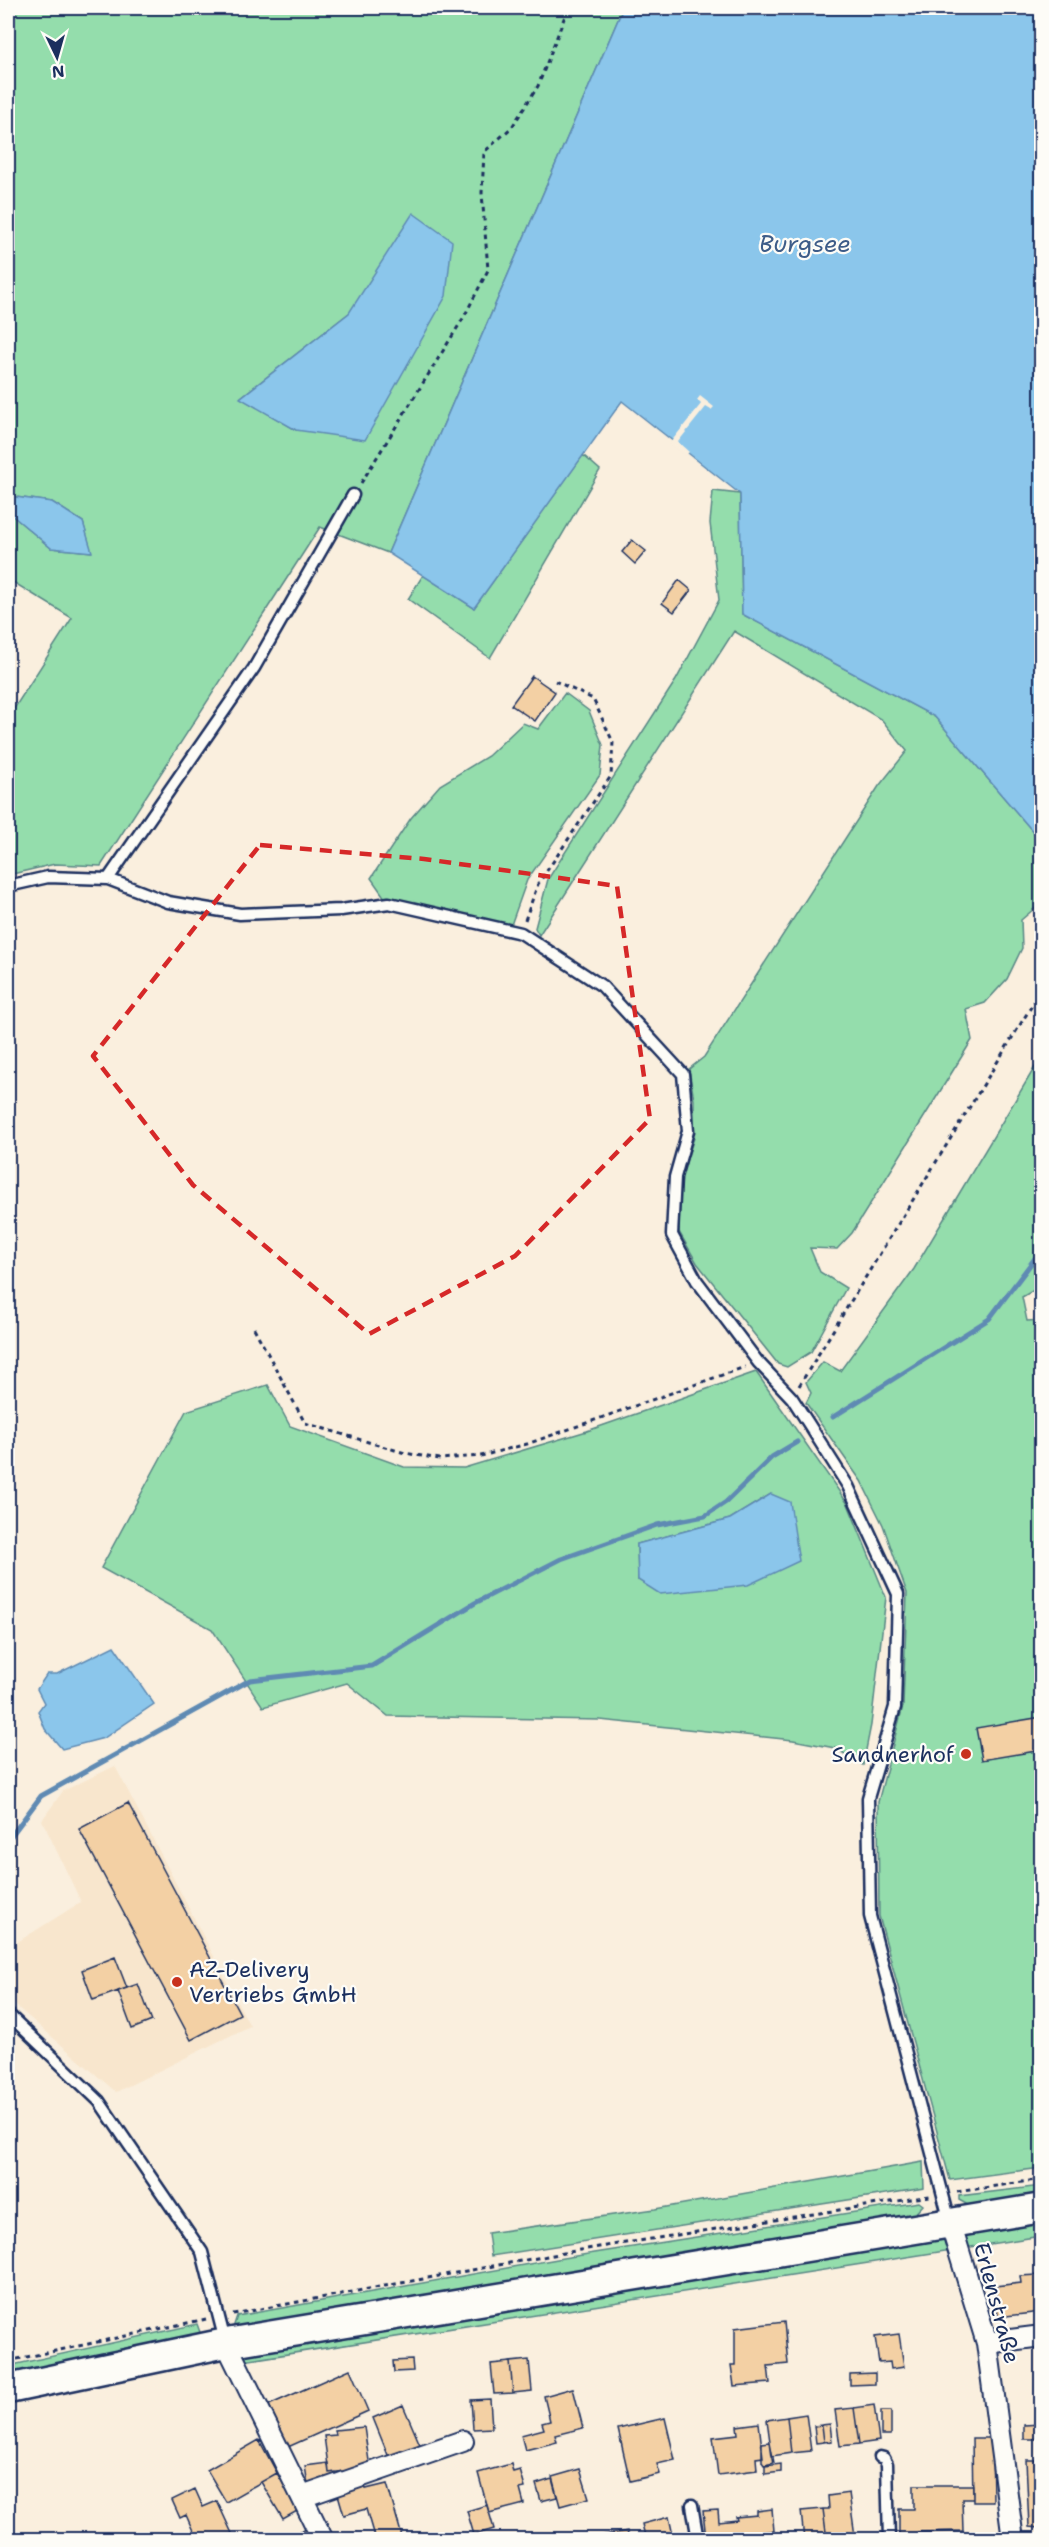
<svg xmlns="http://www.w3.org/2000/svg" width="1049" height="2547" font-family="'Shantell Sans',sans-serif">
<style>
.built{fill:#f8e6cd}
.green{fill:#94ddac;stroke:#588685;stroke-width:1.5;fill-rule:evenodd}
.water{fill:#8bc6eb;stroke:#5e8ab3;stroke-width:1.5}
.pier{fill:#faefde}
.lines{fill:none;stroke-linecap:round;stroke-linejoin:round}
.stream{stroke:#5e8ab3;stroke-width:5}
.building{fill:#f3d0a4;stroke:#1b2f5e;stroke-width:1.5}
.service-casing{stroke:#1b2f5e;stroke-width:15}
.minor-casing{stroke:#1b2f5e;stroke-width:24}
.secondary-casing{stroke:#1b2f5e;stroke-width:33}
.path{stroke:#1b2f5e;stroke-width:3;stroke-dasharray:4.5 4.5;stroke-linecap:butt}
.service{stroke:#fdfcf7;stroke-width:10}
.minor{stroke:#fdfcf7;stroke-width:20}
.secondary{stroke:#fdfcf7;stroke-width:28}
.marked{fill:none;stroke:#d62828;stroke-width:4.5;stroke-dasharray:12 8;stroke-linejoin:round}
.poi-dot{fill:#c8321e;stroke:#fdfcf7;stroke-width:2}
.labels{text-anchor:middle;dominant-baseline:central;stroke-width:4.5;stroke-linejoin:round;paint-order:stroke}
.poi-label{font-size:22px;fill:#1b2f5e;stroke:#fdfcf7;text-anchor:end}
.street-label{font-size:22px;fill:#1b2f5e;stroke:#fdfcf7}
.water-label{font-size:24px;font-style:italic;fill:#3d5c88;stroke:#fdfcf7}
</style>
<rect width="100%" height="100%" fill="#faefde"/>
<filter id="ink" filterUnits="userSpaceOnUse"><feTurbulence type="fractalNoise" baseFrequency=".0167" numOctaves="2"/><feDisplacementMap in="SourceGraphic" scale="12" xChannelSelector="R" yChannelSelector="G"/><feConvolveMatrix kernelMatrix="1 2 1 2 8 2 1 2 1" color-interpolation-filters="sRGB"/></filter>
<g filter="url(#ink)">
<path class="built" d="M 115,1766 L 250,2026 L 116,2092 L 8,1999 L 8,1948 L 81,1902 L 42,1820 L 63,1791 Z"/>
<path class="green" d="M 8,8 L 623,8 L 388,553 L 320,527 L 101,866 L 55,864 L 8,875 L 8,718 L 72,618 L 8,579 L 8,512 L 51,548 L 91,552 L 83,522 L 52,502 L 8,496 ZM 349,313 L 296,430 L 241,398 L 241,397 Z
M 583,455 L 600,470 L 490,658 L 408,599 L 423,575 L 474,608 Z
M 713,491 L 740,494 L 742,614 L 935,717 L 1041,841 L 1041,903 L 1021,920 L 1022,948 L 1007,979 L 985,1003 L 966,1009 L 972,1040 L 852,1233 L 837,1249 L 810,1248 L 820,1272 L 846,1288 L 811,1352 L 787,1367 L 778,1364 L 697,1263 L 679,1232 L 679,1183 L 694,1138 L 694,1100 L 689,1069 L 704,1057 L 879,786 L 907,751 L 882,720 L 734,631 L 539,935 L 535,928 L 548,879 L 676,680 L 719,600 L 710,523 Z
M 565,693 L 589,711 L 603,745 L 600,775 L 527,880 L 511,925 L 385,898 L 371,878 L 411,818 L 440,785 L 488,756 L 523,723 L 538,729 Z
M 1041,1057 L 1041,1286 L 1022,1297 L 1027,1321 L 1042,1320 L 1041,2168 L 950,2180 L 879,1916 L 878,1802 L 903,1706 L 907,1593 L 883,1525 L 861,1481 L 806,1403 L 811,1393 L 806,1382 L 823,1362 L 840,1371 L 914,1269 Z
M 756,1372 L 848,1504 L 886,1597 L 871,1725 L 863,1765 L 835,1748 L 793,1740 L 600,1720 L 388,1716 L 347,1683 L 263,1707 L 212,1629 L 101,1568 L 186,1411 L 268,1385 L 290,1426 L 404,1467 L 464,1468 L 587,1431 ZM 771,1494 L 638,1580 L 637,1544 L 730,1519 Z
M 923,2162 L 924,2188 L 491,2256 L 488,2233 L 655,2209 Z
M 1041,2186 L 1041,2199 L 975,2209 L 959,2200 L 959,2196 Z
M 919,2202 L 923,2205 L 911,2218 L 239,2329 L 234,2325 L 237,2316 L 563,2258 Z
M 1041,2221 L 1041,2236 L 243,2361 L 252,2350 Z
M 197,2324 L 201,2335 L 8,2377 L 8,2366 Z"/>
<path class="water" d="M 623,8 L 1041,8 L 1041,841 L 935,717 L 742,614 L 740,494 L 622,401 L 474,608 L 388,553 Z
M 413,213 L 452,241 L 446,296 L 365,440 L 296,430 L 240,398 L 349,313 Z
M 8,496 L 52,502 L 83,522 L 92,552 L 51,548 L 8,512 Z
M 771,1494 L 790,1502 L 799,1561 L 748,1585 L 660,1594 L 638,1580 L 637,1544 L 730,1519 Z
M 114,1646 L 154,1704 L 104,1738 L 62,1749 L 45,1729 L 38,1711 L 44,1703 L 37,1689 L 47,1674 L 57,1674 Z"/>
<path class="pier" d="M 700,396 L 714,407 L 711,410 L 706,407 L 678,442 L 689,452 L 686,455 L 670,443 L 701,404 L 697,400 Z"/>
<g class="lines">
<path class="stream" d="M 833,1417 L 989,1319 L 1042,1249
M 8,1840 L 41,1796 L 250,1680 L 372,1666 L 475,1603 L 561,1559 L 657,1525 L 705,1516 L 726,1502 L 772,1457 L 797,1442"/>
</g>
<path class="building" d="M 632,540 L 646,551 L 635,564 L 622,552 Z
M 679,580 L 691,590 L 674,612 L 662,603 Z
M 532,676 L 555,692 L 535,721 L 511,705 Z
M 1042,1717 L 1042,1750 L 982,1760 L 976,1728 Z
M 128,1803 L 240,2014 L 191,2040 L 79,1829 Z
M 115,1957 L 127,1988 L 93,2000 L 82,1970 Z
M 138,1984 L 152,2021 L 132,2029 L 118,1991 Z
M 1037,2275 L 1038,2281 L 1042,2280 L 1041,2312 L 998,2317 L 995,2286 L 1021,2283 L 1020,2276 Z
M 784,2322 L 788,2364 L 768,2366 L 770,2383 L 734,2386 L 731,2365 L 735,2365 L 735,2328 Z
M 899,2334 L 904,2367 L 891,2369 L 890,2362 L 879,2363 L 875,2337 Z
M 412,2360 L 413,2371 L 394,2372 L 393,2361 Z
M 529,2360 L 532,2391 L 513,2393 L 510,2362 Z
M 510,2362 L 513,2393 L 494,2394 L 491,2364 Z
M 350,2369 L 368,2411 L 288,2447 L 269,2405 Z
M 875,2373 L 875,2384 L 850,2385 L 850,2374 Z
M 573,2388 L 583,2428 L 555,2435 L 557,2442 L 525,2450 L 521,2435 L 544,2429 L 542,2423 L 550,2421 L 544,2396 Z
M 490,2399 L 492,2428 L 473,2429 L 471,2400 Z
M 403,2405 L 421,2447 L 390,2460 L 373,2418 Z
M 874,2405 L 879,2441 L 859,2444 L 854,2408 Z
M 854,2408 L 859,2444 L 840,2446 L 835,2410 Z
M 881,2411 L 891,2411 L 891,2435 L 881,2435 Z
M 806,2414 L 811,2451 L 791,2453 L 787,2417 Z
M 787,2417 L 791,2453 L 772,2456 L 767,2420 Z
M 665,2418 L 675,2460 L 657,2464 L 660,2474 L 630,2481 L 618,2429 Z
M 759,2423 L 763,2457 L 756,2458 L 757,2470 L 718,2475 L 713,2437 L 738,2434 L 737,2426 Z
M 830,2424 L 832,2441 L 824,2442 L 822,2425 Z
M 1042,2424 L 1042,2439 L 1024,2439 L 1024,2425 Z
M 822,2425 L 824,2442 L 816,2443 L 814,2426 Z
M 364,2427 L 370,2468 L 329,2473 L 324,2436 L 336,2435 L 335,2430 Z
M 972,2438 L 992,2438 L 993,2502 L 973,2502 Z
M 259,2440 L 277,2473 L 226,2502 L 207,2470 Z
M 770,2442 L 774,2463 L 764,2465 L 762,2462 L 762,2443 Z
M 1026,2460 L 1042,2460 L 1042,2539 L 1039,2528 L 1029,2527 Z
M 328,2463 L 329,2473 L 335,2472 L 337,2482 L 308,2485 L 305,2466 Z
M 511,2464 L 513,2472 L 520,2470 L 525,2488 L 520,2489 L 524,2504 L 489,2513 L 478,2473 Z
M 781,2464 L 781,2472 L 765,2474 L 765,2466 Z
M 580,2469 L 589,2498 L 560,2506 L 552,2477 Z
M 277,2473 L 299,2510 L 283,2519 L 261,2482 Z
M 552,2479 L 557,2497 L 541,2501 L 536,2484 Z
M 364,2483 L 366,2489 L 387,2484 L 403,2540 L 375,2540 L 366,2509 L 344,2515 L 337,2491 Z
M 914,2485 L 973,2485 L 973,2499 L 962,2499 L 963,2531 L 918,2532 L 919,2535 L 899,2535 L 899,2509 L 914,2509 Z
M 195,2489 L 203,2507 L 217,2501 L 235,2540 L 197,2540 L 186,2515 L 180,2518 L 172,2500 Z
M 849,2493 L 855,2536 L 827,2540 L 823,2509 L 829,2509 L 828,2496 Z
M 487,2505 L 494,2529 L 474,2535 L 467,2511 Z
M 772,2509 L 774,2531 L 761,2532 L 762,2540 L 706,2539 L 703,2511 L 718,2510 L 719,2522 L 737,2520 L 736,2517 L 757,2515 L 757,2511 Z
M 823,2509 L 827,2540 L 804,2540 L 801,2511 Z
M 669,2517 L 674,2540 L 646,2540 L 642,2524 Z
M 308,2527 L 315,2540 L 284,2540 Z
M 627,2531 L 629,2540 L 578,2540 Z"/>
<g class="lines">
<defs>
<path id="service" d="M 108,879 L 254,668 L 353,495
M 8,886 L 48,877 L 108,879 L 168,902 L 240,914 L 341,910 L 389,903 L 521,933 L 602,986 L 683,1074 L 688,1131 L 675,1177 L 672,1235 L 697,1281 L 758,1362 L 792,1398 L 810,1426 L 848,1486 L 898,1594 L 895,1707 L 868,1798 L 870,1916 L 950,2222
M 8,2014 L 99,2101 L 202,2252 L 225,2341
M 880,2457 L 884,2458 L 887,2464 L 889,2540
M 692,2505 L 698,2540"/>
<path id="minor" d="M 950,2222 L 987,2343 L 1013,2540
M 226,2343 L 323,2540
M 987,2343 L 1042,2336
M 302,2497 L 463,2441"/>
<path id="secondary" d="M 8,2389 L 226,2343 L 1042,2208"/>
</defs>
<use href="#service" class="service-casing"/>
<use href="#minor" class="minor-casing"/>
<use href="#secondary" class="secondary-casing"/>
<path class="path" d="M 361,483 L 464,317 L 488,270 L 482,193 L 484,152 L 512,127 L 538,86 L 568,8
M 525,920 L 538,884 L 611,776 L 613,742 L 593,699 L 555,681
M 254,1328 L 305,1423 L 405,1453 L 440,1459 L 481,1456 L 527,1444 L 745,1367
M 799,1386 L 1042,989
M 957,2192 L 1042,2179
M 233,2314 L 580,2250 L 930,2196
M 8,2361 L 206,2319"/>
<use href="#service" class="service"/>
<use href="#minor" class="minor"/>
<use href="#secondary" class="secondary"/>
</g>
</g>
<path class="marked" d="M 260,845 L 424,859 L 617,886 L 650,1119 L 515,1256 L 369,1334 L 193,1185 L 93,1056 Z"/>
<g class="poi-dot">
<circle cx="966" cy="1754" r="6"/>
<circle cx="177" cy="1982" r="6"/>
</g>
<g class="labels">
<g class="poi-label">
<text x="954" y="1754">Sandnerhof</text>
<text x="189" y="1969" text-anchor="start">AZ-Delivery<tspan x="189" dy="25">Vertriebs GmbH</tspan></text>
</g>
<g class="street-label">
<text transform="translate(997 2303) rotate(75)">Erlenstraße</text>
</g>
<g class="water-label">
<text x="805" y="244">Burgsee</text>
</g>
</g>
<rect width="1049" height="2547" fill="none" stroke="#fdfcf7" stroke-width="30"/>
<rect x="15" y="15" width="1019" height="2517" fill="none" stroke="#1b2f5e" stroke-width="2" filter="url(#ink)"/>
<g transform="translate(57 57) rotate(175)" stroke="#fdfcf7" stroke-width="4.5" paint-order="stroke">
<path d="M0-4.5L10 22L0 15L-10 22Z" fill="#1b2f5e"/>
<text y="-9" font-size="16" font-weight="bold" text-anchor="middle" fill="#1b2f5e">N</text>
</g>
</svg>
